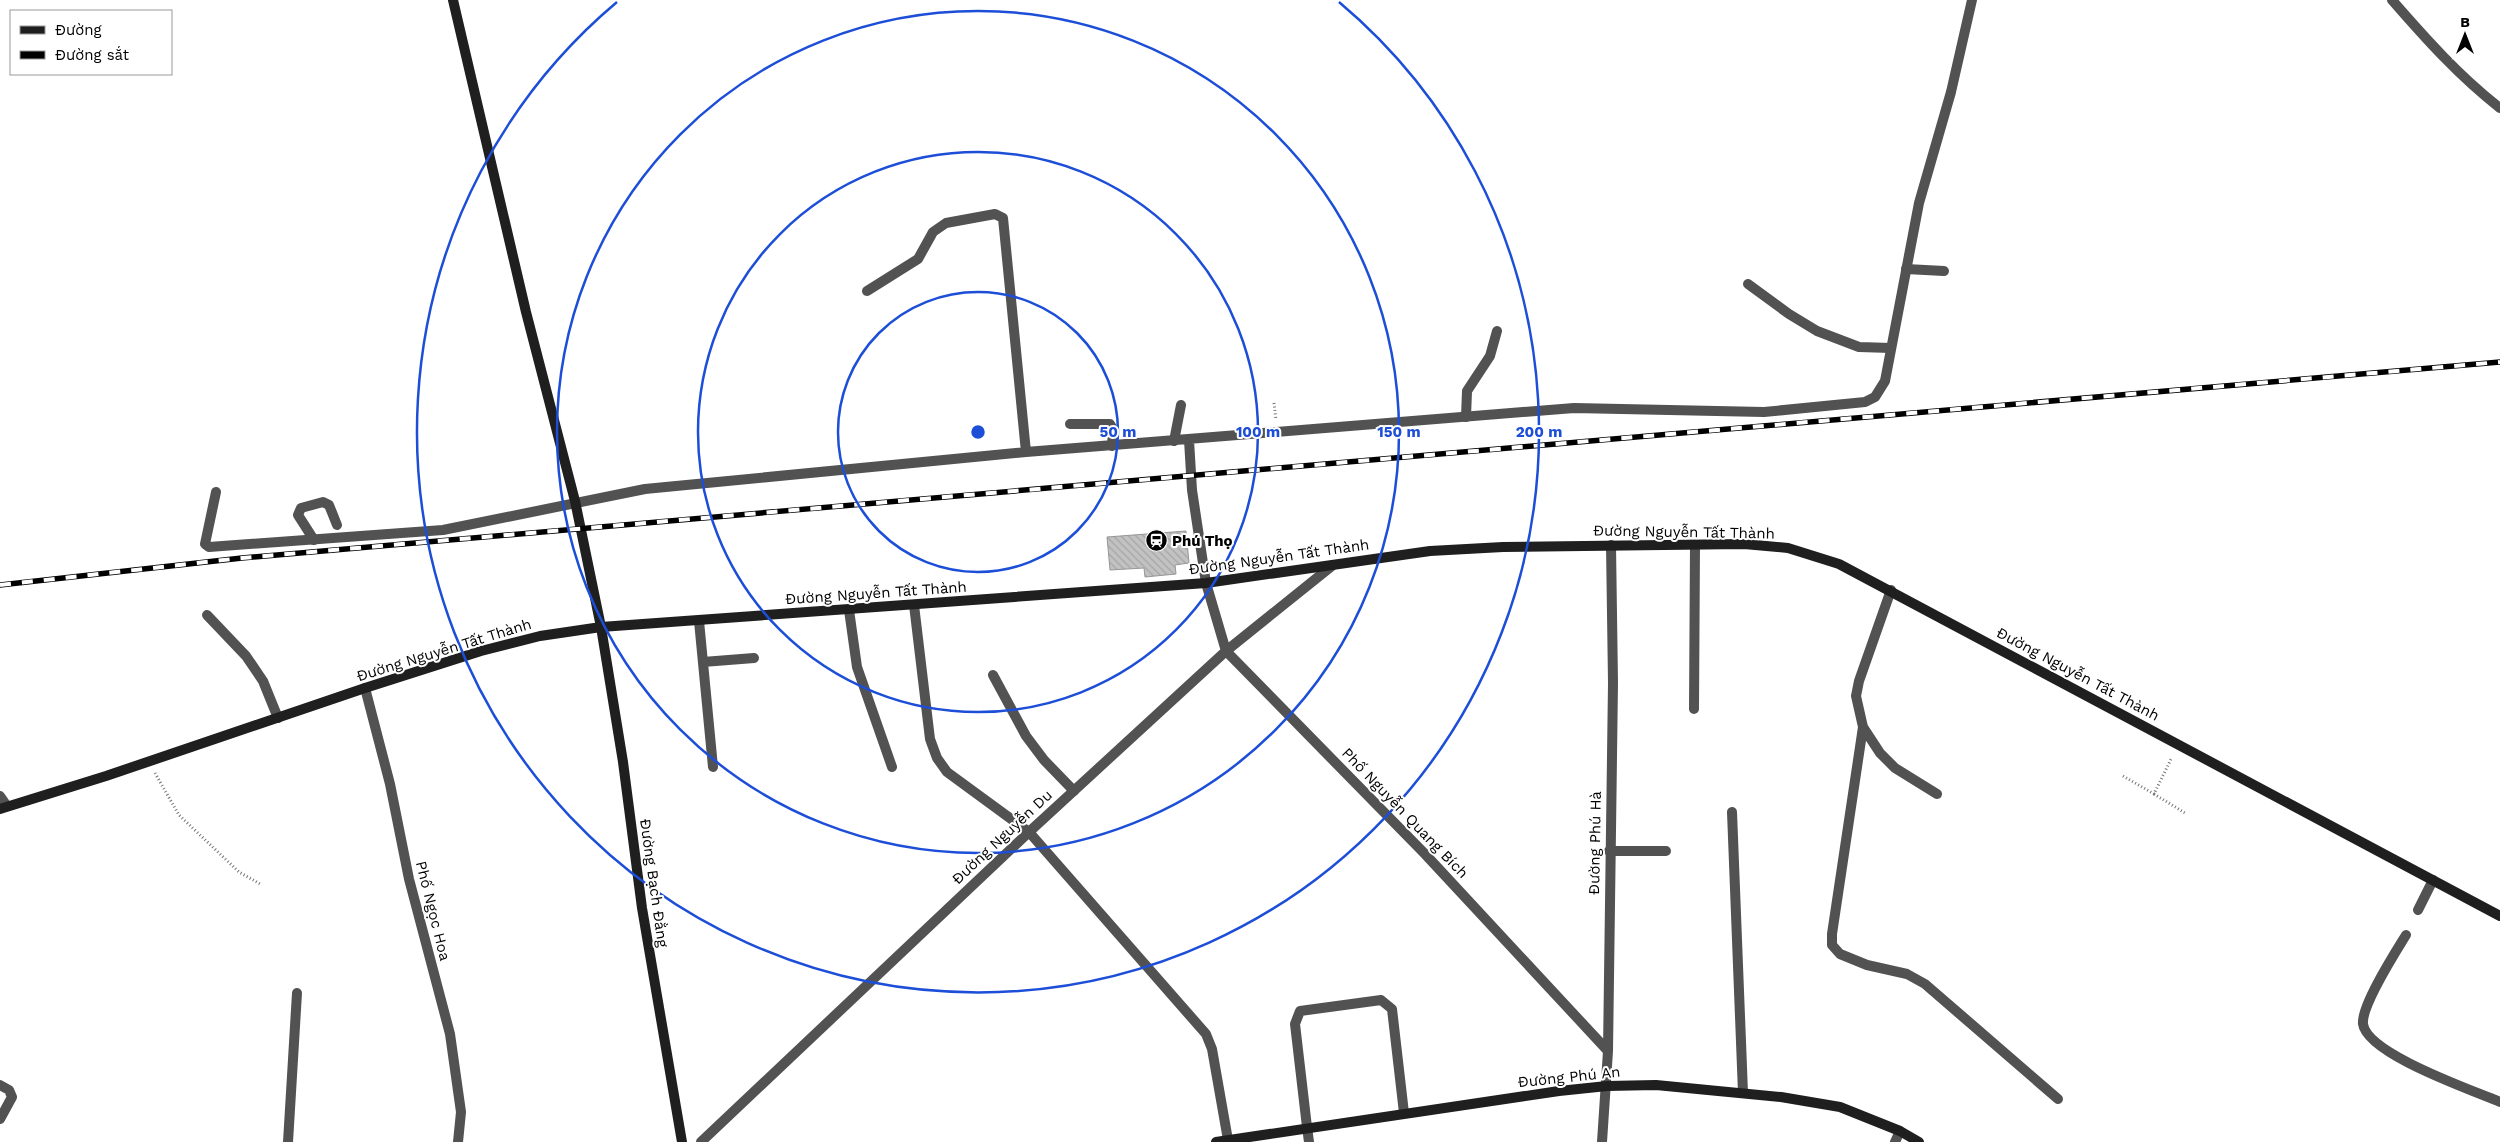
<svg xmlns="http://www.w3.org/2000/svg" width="2500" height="1142" font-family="'Work Sans',sans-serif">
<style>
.building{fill:url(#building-back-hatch);stroke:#969696}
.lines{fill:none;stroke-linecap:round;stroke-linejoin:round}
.path{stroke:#747474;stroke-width:3;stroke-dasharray:1 2.5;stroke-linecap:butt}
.lane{stroke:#525252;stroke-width:10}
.street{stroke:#525252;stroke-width:10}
.secondary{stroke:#1f1f1f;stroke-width:10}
.rail-casing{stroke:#000;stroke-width:5.5}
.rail{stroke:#fff;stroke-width:4;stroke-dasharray:11;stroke-linecap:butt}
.ring{fill:none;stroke:#1d4ed8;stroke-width:2.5}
.labels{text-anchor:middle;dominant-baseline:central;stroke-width:4;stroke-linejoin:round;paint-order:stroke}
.street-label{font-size:15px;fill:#000;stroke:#fff}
.poi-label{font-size:15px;font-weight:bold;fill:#000;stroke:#fff;text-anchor:start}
.centre{fill:#1d4ed8;stroke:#fff;stroke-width:2.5}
.ring-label{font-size:15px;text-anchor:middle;font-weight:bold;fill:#1d4ed8;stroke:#fff;stroke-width:4;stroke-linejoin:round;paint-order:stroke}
</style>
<defs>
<pattern id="building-back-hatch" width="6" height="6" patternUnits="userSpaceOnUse" patternTransform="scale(1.25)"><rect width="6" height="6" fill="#c2c2c2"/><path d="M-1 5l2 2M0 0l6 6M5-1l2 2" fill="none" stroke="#a5a5a5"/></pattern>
</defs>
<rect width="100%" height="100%" fill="#fff"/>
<path class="building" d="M 1186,531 L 1189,563 L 1175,565 L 1176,574 L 1145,577 L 1144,568 L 1110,570 L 1107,537 Z"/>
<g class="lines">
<path class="path" d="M 1274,403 L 1276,420
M 155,773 L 179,815 L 239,872 L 262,885
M 2123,776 L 2154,794 L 2172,757
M 2154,794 L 2185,813"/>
<path class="lane" d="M 1906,269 L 1944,271
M 1748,284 L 1789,314 L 1817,331 L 1859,347 L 1891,348
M 1466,417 L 1467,391 L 1490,356 L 1497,331
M 1070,424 L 1110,424 L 1113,429 L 1112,446
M 1174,441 L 1181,405
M 314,540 L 298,515 L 301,508 L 323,502 L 329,505 L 337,525
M 1891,590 L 1859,681 L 1856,696 L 1863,727 L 1832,934 L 1832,945 L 1840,954 L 1867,965 L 1907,974 L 1925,984 L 2058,1099
M 849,610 L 857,667 L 892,767
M 207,615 L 246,656 L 263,681 L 278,718
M 699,621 L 713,767
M 703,662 L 754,658
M 993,675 L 1026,736 L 1044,760 L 1074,791
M 1694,709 L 1695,545
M 1863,727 L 1880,753 L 1895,768 L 1937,794
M 0,796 L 7,806
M 1732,812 L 1743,1093
M 1609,851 L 1666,851
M 2418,910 L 2433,880
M 2406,935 C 2395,953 2361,1006 2363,1024 C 2367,1054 2472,1090 2500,1102
M 0,1085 L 9,1090 L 12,1097 L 0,1119
M 1307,1127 L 1295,1024 L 1300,1011 L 1381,1000 L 1392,1009 L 1404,1113
M 1895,1142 L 1900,1131"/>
<path class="street" d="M 2392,0 C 2426,39 2459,76 2500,108
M 867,291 L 918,259 L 933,232 L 946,223 L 995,214 L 1003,218 L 1026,452
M 1189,440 L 1192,490 L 1206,583 L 1226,651 L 1425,854 L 1608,1051
M 216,492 L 205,544 L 209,547 L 443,530 L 645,489 L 1026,452 L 1574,408 L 1764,412 L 1865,402 L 1875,397 L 1885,381 L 1919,203 L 1951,92 L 1972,0
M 914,605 L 930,739 L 937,758 L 947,772 L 1029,832 L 1206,1034 L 1212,1049 L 1228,1140
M 365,688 L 390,784 L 409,879 L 450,1034 L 461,1112 L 458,1142
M 1307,1127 L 1309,1142
M 288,1142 L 297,993
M 701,1142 L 1029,832 L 1226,651 L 1333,565
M 1602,1142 L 1608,1051 L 1613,683 L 1611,545"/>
<path class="secondary" d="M 453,0 L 526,312 L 575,501 L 601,627 L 623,762 L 642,908 L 682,1142
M 0,809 L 106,776 L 365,688 L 481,651 L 540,636 L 601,627 L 1206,583 L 1430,551 L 1503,547 L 1744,544 L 1788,548 L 1839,564 L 2500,916
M 1216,1142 L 1559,1091 L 1607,1086 L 1656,1085 L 1781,1097 L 1840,1107 L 1900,1131 L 1919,1142"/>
<defs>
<path id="rail" d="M 0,585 L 242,558 L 2500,362"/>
</defs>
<use href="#rail" class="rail-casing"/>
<use href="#rail" class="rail"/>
</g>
<g class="ring">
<circle cx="978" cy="432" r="140"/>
<circle cx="978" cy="432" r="280"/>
<circle cx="978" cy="432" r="421"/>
<path d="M1339 2A561 561 0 1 1 617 2"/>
</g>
<defs>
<symbol id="station-disc" viewBox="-11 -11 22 22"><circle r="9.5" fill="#000" stroke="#fff"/><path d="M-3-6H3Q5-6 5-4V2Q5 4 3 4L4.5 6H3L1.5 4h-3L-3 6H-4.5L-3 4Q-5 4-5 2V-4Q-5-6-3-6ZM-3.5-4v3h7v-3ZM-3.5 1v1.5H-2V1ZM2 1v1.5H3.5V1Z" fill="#fff"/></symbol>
</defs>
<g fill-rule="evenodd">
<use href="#station-disc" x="1144" y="528" width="25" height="25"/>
</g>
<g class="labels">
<g class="street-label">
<text transform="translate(1684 532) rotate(1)">Đường Nguyễn Tất Thành</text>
<text transform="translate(1279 557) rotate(-8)">Đường Nguyễn Tất Thành</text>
<text transform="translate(876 593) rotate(-4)">Đường Nguyễn Tất Thành</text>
<text transform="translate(444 650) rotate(-17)">Đường Nguyễn Tất Thành</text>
<text transform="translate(2078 674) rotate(28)">Đường Nguyễn Tất Thành</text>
<text transform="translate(1405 813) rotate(46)">Phố Nguyễn Quang Bích</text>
<text transform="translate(1002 837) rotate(-43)">Đường Nguyễn Du</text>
<text transform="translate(1595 843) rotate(-89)">Đường Phú Hà</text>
<text transform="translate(654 883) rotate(82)">Đường Bạch Đằng</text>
<text transform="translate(433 911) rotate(76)">Phố Ngọc Hoa</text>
<text transform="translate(1569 1077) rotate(-6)">Đường Phú An</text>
</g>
<g class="poi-label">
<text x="1172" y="541">Phú Thọ</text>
</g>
</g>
<circle cx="978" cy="432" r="8" class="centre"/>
<g class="ring-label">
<text x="1118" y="437">50 m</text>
<text x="1258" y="437">100 m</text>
<text x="1399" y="437">150 m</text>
<text x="1539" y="437">200 m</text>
</g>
<rect x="10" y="10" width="162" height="65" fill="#ffffff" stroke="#999999"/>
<rect x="20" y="26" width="25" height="8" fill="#1f1f1f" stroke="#999999"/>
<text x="55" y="35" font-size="15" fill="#000000">Đường</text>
<rect x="20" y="51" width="25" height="8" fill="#000000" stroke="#999999"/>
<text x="55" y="60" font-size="15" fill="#000000">Đường sắt</text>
<g transform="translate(2465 35)" stroke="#ffffff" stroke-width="4" paint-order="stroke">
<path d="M0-4L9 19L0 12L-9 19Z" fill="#000000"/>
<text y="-8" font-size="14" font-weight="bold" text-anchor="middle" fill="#000000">B</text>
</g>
</svg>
